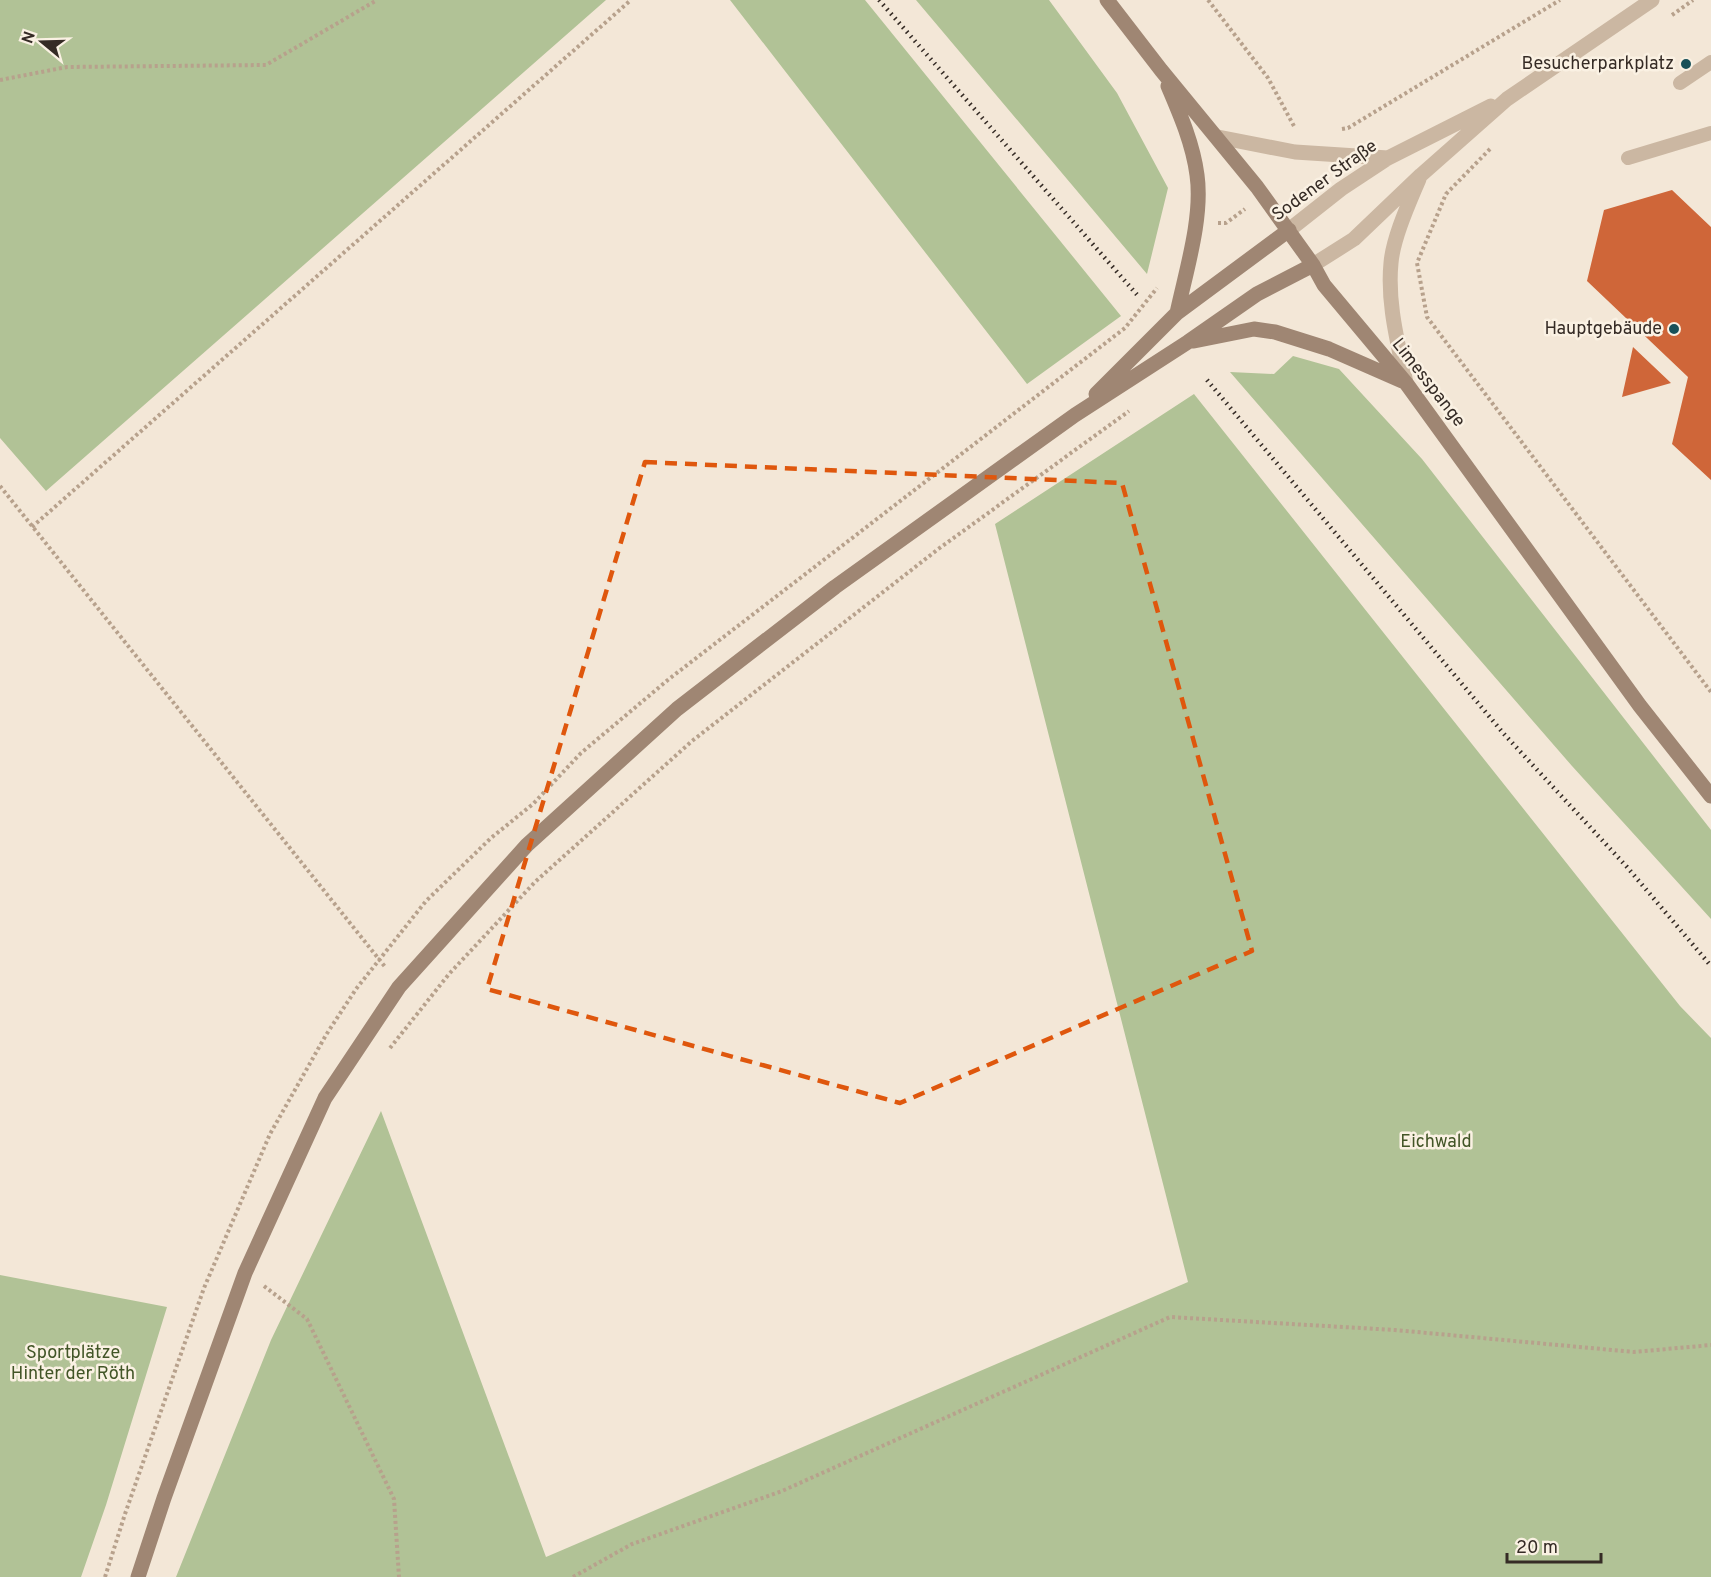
<svg xmlns="http://www.w3.org/2000/svg" width="1711" height="1577" font-family="Overpass,sans-serif">
<style>
.green{fill:#b1c296}
.building{fill:#cf6639}
.lines{fill:none;stroke-linecap:round;stroke-linejoin:round}
.path{stroke:#b7a18c;stroke-width:4;stroke-dasharray:3 3;stroke-linecap:butt}
.service{stroke:#cbb7a2;stroke-width:14}
.tertiary{stroke:#cbb7a2;stroke-width:15}
.secondary{stroke:#9f8673;stroke-width:15}
.rail{stroke:#352b25;stroke-width:4.5;stroke-dasharray:1.5 4.5;stroke-linecap:butt}
.marked{fill:none;stroke:#df570d;stroke-width:4.5;stroke-dasharray:12 8;stroke-linejoin:round}
.poi-dot{fill:#185159;stroke:#faf1e3;stroke-width:2}
.labels{text-anchor:middle;dominant-baseline:central;stroke-width:5;stroke-linejoin:round;paint-order:stroke}
.poi-label{font-size:18px;fill:#352b25;stroke:#faf1e3;text-anchor:end}
.street-label{font-size:18px;fill:#352b25;stroke:#faf1e3}
.park-label{font-size:18px;fill:#425527;stroke:#faf1e3}
</style>
<rect width="100%" height="100%" fill="#f3e7d7"/>
<path class="green" d="M 0,0 L 606,0 L 46,491 L 0,438 Z
M 730,0 L 865,0 L 1121,316 L 1027,384 Z
M 916,0 L 1049,0 L 1117,93 L 1168,188 L 1147,274 Z
M 1293,356 L 1339,369 L 1422,459 L 1711,830 L 1711,919 L 1572,766 L 1230,372 L 1274,374 Z
M 1194,394 L 1680,1006 L 1711,1038 L 1711,1577 L 176,1577 L 271,1340 L 381,1111 L 546,1557 L 1188,1282 L 995,524 Z
M 0,1275 L 167,1307 L 106,1505 L 81,1577 L 0,1577 Z"/>
<path class="building" d="M 1672,190 L 1711,227 L 1711,480 L 1672,444 L 1688,377 L 1587,281 L 1604,210 Z
M 1633,347 L 1671,383 L 1622,397 Z"/>
<g class="lines">
<path class="path" d="M 1208,0 L 1268,78 L 1295,128
M 1672,15 L 1693,0
M 0,80 L 67,67 L 266,65 L 377,0
M 1342,129 L 1348,128 L 1560,0
M 1490,149 L 1446,194 L 1417,263 L 1427,317 L 1711,692
M 1218,223 L 1226,223 L 1245,209
M 0,486 L 386,968
M 32,527 L 631,0
M 390,1048 L 449,974 L 535,882 L 692,741 L 937,550 L 1129,411
M 264,1286 L 307,1319 L 394,1499 L 399,1577
M 105,1577 L 125,1514 L 204,1288 L 270,1134 L 326,1035 L 356,989 L 426,901 L 491,838 L 533,804 L 581,753 L 669,679 L 1125,328 L 1157,288
M 573,1577 L 632,1544 L 782,1491 L 1170,1317 L 1395,1330 L 1634,1352 L 1711,1345"/>
<path class="service" d="M 1680,83 L 1711,62
M 1628,158 L 1711,133"/>
<path class="tertiary" d="M 1218,137 L 1295,152 L 1388,158
M 1289,230 L 1341,189 L 1388,158 L 1491,106
M 1313,265 L 1354,239 L 1421,175 L 1507,99 L 1652,0
M 1406,383 C 1398,343 1387,303 1391,263 C 1393,238 1409,203 1419,179"/>
<path class="secondary" d="M 1107,0 L 1161,70 L 1257,187 L 1313,265 L 1324,285 L 1406,383 L 1640,706 L 1711,796
M 1168,86 C 1180,114 1193,144 1197,175 C 1203,217 1186,271 1177,313
M 1194,341 L 1254,329 L 1275,332 L 1329,349 L 1402,381
M 1096,394 L 1177,313 L 1289,230
M 138,1577 L 164,1498 L 245,1273 L 325,1098 L 399,987 L 527,845 L 677,709 L 835,587 L 1075,415 L 1188,342 L 1257,294 L 1313,265"/>
<path class="rail" d="M 879,0 L 1139,297
M 1207,380 L 1504,734 L 1627,867 L 1711,966"/>
</g>
<path class="marked" d="M 645,462 L 1122,483 L 1252,951 L 900,1103 L 487,989 Z"/>
<g class="poi-dot">
<circle cx="1686" cy="64" r="6"/>
<circle cx="1674" cy="329" r="6"/>
</g>
<g class="labels">
<g class="poi-label">
<text x="1674" y="64">Besucherparkplatz</text>
<text x="1662" y="329">Hauptgebäude</text>
</g>
<g class="street-label">
<text transform="translate(1325 181) rotate(-36)">Sodener Straße</text>
<text transform="translate(1428 383) rotate(52)">Limesspange</text>
</g>
<g class="park-label">
<text x="1436" y="1142">Eichwald</text>
<text x="73" y="1353">Sportplätze<tspan x="73" dy="21">Hinter der Röth</tspan></text>
</g>
</g>
<g transform="translate(42 42) rotate(289)" stroke="#faf1e3" stroke-width="4.5" paint-order="stroke">
<path d="M0-4.5L10 22L0 15L-10 22Z" fill="#352b25"/>
<text y="-9" font-size="16" font-weight="bold" text-anchor="middle" fill="#352b25">N</text>
</g>
<path d="M1507 1553v9h94v-9" fill="none" stroke="#352b25" stroke-width="3"/>
<text x="1516" y="1553" font-size="18" fill="#352b25" stroke="#faf1e3" stroke-width="4.5" paint-order="stroke">20 m</text>
</svg>
